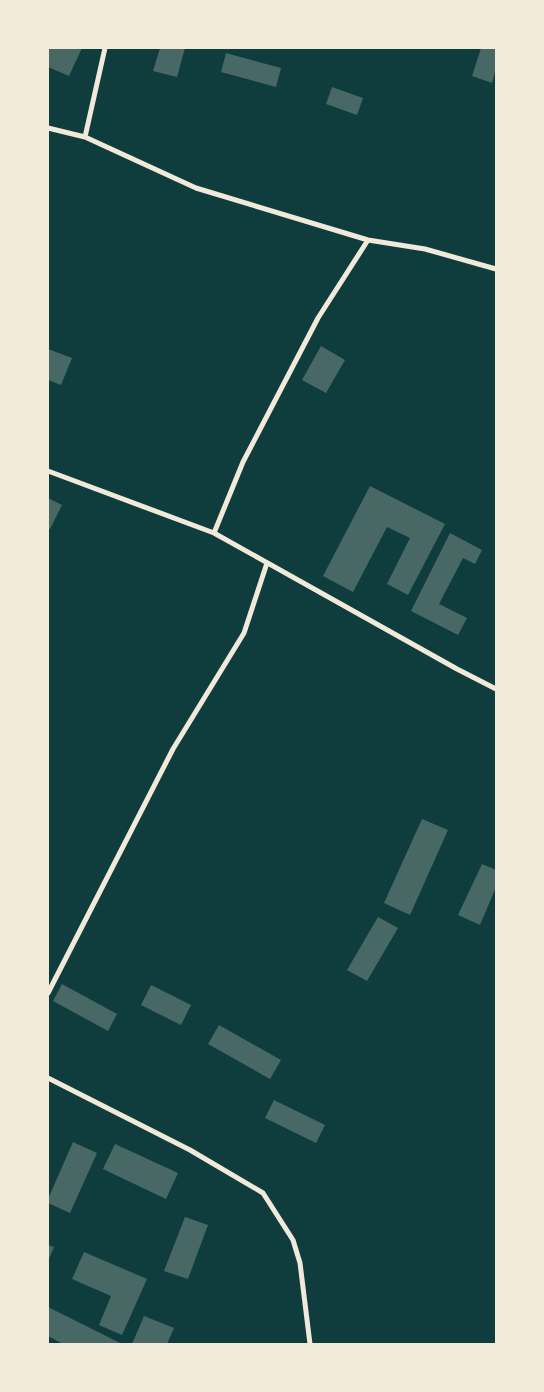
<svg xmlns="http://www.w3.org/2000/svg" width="544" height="1392" font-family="Quicksand,sans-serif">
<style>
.building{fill:#486865}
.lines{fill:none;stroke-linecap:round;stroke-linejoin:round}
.minor{stroke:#f1e9da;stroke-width:5}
</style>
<rect width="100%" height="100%" fill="#0f3d3e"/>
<path class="building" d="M 48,48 L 82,48 L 69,76 L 48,67 Z
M 160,48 L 185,48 L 177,77 L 153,71 Z
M 481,48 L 496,48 L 496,68 L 492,83 L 472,76 Z
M 226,53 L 281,68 L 276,87 L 221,72 Z
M 332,87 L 363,98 L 357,115 L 326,104 Z
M 321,346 L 345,360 L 326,393 L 302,380 Z
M 48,349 L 72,358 L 61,385 L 48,380 Z
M 370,486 L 445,524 L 408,595 L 387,584 L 410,538 L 387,527 L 353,592 L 323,576 Z
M 48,498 L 62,505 L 50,529 L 48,528 Z
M 450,533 L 482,550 L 475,564 L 463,558 L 439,604 L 467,618 L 458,635 L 411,611 Z
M 422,819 L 448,830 L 410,915 L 384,903 Z
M 482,864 L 496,870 L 496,887 L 480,925 L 458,915 Z
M 378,917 L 398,928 L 367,981 L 347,970 Z
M 62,984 L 117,1014 L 108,1031 L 53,1001 Z
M 151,985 L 191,1005 L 181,1025 L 141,1005 Z
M 219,1025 L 281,1060 L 270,1079 L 208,1044 Z
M 274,1100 L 325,1125 L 316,1143 L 265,1118 Z
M 73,1142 L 97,1153 L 70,1213 L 48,1203 L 48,1199 Z
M 115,1144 L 178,1173 L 166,1199 L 103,1169 Z
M 185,1217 L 208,1225 L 188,1279 L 164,1271 Z
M 48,1245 L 54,1247 L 48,1261 Z
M 84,1252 L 147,1279 L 122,1335 L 99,1325 L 111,1296 L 72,1279 Z
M 48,1307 L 122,1344 L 63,1344 L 48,1336 Z
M 144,1316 L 174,1328 L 167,1344 L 132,1344 Z"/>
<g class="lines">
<path class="minor" d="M 48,128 L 85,137 L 196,188 L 368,240 L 425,249 L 496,269
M 85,137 L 105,48
M 48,471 L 214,533 L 457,669 L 496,689
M 214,533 L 243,462 L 318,318 L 368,240
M 48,993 L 173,749 L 244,633 L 267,563
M 48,1078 L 190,1150 L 263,1193 L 293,1240 L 300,1263 L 310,1344"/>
</g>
<rect width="544" height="1392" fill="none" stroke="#f1e9da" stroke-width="98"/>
</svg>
